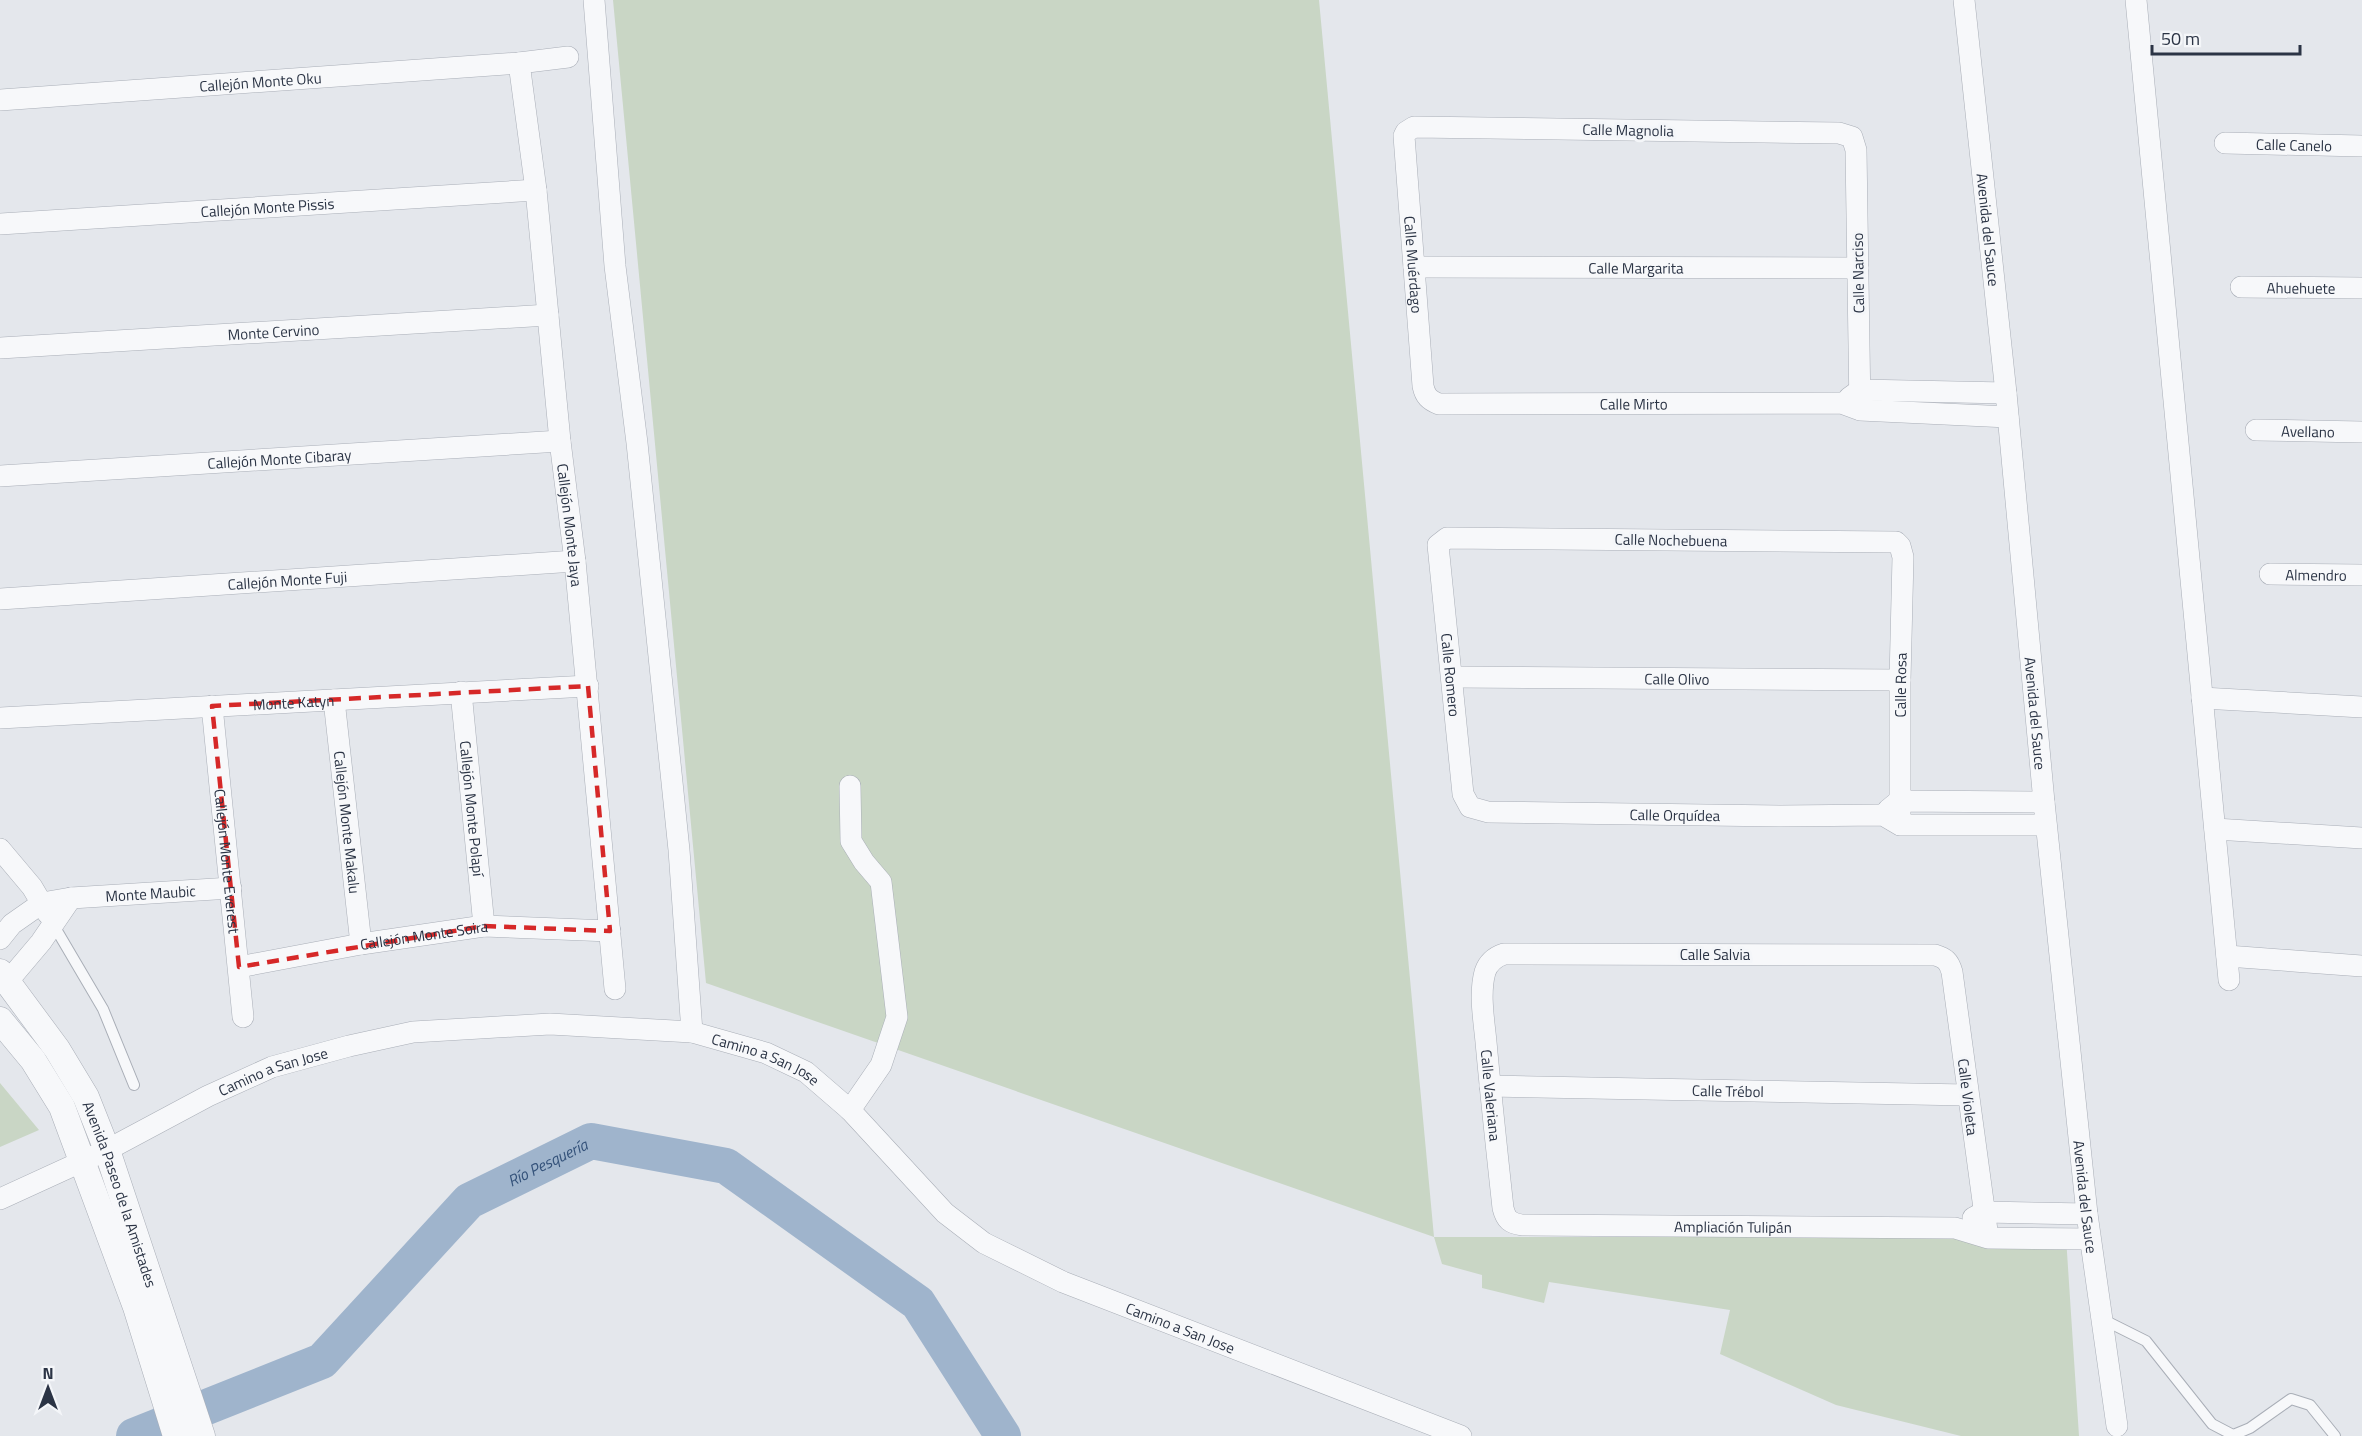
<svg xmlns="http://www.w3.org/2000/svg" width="2362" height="1436" font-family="'Titillium Web',sans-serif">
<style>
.green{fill:#c9d6c5}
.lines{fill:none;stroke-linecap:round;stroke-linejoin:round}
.river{stroke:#9fb4cc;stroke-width:36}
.service-casing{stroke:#a9aeb7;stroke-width:12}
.minor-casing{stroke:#a9aeb7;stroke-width:22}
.tertiary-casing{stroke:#a9aeb7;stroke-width:27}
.service{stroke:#f7f8fa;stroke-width:10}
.minor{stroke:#f7f8fa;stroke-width:21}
.tertiary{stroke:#f7f8fa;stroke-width:26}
.marked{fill:none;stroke:#d62828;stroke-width:4.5;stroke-dasharray:12 8;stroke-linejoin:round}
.labels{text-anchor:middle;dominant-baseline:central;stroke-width:6;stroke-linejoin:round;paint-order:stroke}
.street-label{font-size:15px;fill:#2b3445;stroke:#f4f6f9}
.water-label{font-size:16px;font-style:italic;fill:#34527a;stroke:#f4f6f9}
</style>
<rect width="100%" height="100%" fill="#e4e7ec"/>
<path class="green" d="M 613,0 L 1319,0 L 1434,1237 L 2066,1237 L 2079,1436 L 1961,1436 L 1836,1405 L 1720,1354 L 1730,1310 L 1549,1282 L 1544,1303 L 1482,1288 L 1482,1275 L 1442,1264 L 1434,1237 L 706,983 Z
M 0,1083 L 39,1130 L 0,1147 Z"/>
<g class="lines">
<path class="river" id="s1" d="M 134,1436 L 322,1361 L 469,1201 L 591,1141 L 726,1166 L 918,1303 L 1003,1436"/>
<defs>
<path id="service" d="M 53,924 L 103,1009 L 134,1085
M 2102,1319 L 2146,1341 L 2212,1424 L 2233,1435 L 2250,1428 L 2291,1399 L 2310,1405 L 2335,1436"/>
<g id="minor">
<path d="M 594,0 L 615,266 L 637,443 L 679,850 L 692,1032"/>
<path id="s2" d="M 1964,0 L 2006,393 L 2044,802 L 2087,1214 L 2117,1426"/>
<path d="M 2136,0 L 2229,980"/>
<path id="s3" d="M 519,63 L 536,190 L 560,441 L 575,561 L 615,989"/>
<path id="s4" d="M 0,100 L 519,63 L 568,57"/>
<path id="s5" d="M 2225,143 L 2362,146"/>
<path id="s6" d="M 0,224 L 536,190"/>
<path id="s7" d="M 1414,267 L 1858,268"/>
<path id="s8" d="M 2241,287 L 2362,288"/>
<path id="s9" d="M 0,348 L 548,315"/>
<path d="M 1849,398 L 1860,390 L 2006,393"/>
<path id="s10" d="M 1860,410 L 1856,150 L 1852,137 L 1839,133 L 1414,127 L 1406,132 L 1404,136 L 1423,386 C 1425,396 1429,400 1439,404 L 1841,403 L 1860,410 L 2008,417"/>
<path id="s11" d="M 2256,430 L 2362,432"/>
<path id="s12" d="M 0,476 L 560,441"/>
<path id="s13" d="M 2270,574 L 2362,575"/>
<path id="s14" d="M 0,599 L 575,561"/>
<path id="s15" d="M 1453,677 L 1900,680"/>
<path id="s16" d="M 461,692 L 484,926"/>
<path d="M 2202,698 L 2362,707"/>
<path id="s17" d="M 334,700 L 361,944"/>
<path id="s18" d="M 212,706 L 243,1017"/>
<path id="s19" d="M 0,718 L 588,686"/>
<path d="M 850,786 L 851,841 L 864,862 L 881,882 L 897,1017 L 881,1065 L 850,1110"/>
<path d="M 1888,810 L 1899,801 L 2044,802"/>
<path id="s20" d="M 1900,825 L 1900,680 L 1903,557 L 1900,546 L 1896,542 L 1447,538 L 1438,545 L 1463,794 L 1470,807 L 1488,812 L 1780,816 L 1883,815 L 1900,825 L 2046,825"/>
<path d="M 2215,829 L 2362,838"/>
<path d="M 0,849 L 32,887 L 48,914"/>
<path id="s21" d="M 0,939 L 12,924 L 42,903 L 71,898 L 231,888"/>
<path d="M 2227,956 L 2362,966"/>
<path id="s22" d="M 239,967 L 361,944 L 484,926 L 610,931"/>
<path d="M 8,981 L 41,942 L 71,898"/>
<path id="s23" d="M 1490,1086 L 1967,1095"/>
<path id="s24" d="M 0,1199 L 107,1150 L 208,1096 L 272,1067 L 349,1046 L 413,1032 L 550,1024 L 692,1032 L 766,1053 L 806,1072 L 850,1110 L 945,1213 L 984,1243 L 1063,1282 L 1461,1436"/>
<path d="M 1973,1218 L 1984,1212 L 2087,1214"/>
<path id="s25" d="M 1988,1238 L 1952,972 C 1949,961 1945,958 1935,955 L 1504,954 C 1495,957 1488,963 1485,972 C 1479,994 1484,1020 1486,1042 C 1491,1097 1497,1153 1503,1208 C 1506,1220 1510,1223 1522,1225 L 1955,1228 L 1988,1238 L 2090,1239"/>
</g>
<g id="tertiary">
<path id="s26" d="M 0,972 L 57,1049 L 86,1097 L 107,1150 L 202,1436"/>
<path d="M 0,1020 L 33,1060 L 62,1107 L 136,1307 L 176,1436"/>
</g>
</defs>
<use href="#service" class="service-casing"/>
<use href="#minor" class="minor-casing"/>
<use href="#tertiary" class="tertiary-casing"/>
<use href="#service" class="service"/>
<use href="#minor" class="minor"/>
<use href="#tertiary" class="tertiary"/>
</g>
<path class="marked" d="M 588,686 L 610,931 L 484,926 L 239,967 L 212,706 Z"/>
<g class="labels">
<g class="street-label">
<text stroke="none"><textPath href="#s4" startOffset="261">Callejón Monte Oku</textPath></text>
<text transform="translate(1628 130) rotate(1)">Calle Magnolia</text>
<text stroke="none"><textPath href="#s5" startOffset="69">Calle Canelo</textPath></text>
<text stroke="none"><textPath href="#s6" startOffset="268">Callejón Monte Pissis</textPath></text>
<text stroke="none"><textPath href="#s2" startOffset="231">Avenida del Sauce</textPath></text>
<text stroke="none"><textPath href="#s10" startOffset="855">Calle Muérdago</textPath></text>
<text stroke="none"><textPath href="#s7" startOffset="222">Calle Margarita</textPath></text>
<text transform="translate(1858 273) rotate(-91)">Calle Narciso</text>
<text stroke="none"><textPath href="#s8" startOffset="60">Ahuehuete</textPath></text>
<text stroke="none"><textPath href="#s9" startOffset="274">Monte Cervino</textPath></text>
<text stroke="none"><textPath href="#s10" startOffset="1197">Calle Mirto</textPath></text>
<text stroke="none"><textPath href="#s11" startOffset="52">Avellano</textPath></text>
<text stroke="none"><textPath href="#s12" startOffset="280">Callejón Monte Cibaray</textPath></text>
<text stroke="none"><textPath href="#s3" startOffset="465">Callejón Monte Jaya</textPath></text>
<text transform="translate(1671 540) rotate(1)">Calle Nochebuena</text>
<text stroke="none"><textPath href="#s13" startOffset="46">Almendro</textPath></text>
<text stroke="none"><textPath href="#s14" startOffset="288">Callejón Monte Fuji</textPath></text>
<text stroke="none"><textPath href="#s20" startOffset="876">Calle Romero</textPath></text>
<text stroke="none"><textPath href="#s15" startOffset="224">Calle Olivo</textPath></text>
<text stroke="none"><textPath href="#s20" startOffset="140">Calle Rosa</textPath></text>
<text stroke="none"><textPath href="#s19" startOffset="294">Monte Katyn</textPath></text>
<text stroke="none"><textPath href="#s2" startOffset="717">Avenida del Sauce</textPath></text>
<text stroke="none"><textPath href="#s16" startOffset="117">Callejón Monte Polapí</textPath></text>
<text stroke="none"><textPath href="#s20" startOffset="1216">Calle Orquídea</textPath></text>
<text stroke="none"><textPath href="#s17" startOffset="123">Callejón Monte Makalu</textPath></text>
<text stroke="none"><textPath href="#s18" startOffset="156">Callejón Monte Everest</textPath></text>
<text stroke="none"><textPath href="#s21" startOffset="165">Monte Maubic</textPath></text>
<text stroke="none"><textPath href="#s22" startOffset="188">Callejón Monte Soira</textPath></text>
<text x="1715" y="954">Calle Salvia</text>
<text stroke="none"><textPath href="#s24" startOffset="806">Camino a San Jose</textPath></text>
<text stroke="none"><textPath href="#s24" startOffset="302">Camino a San Jose</textPath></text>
<text stroke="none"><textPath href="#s23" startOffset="238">Calle Trébol</textPath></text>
<text stroke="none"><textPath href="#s25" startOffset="876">Calle Valeriana</textPath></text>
<text transform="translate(1968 1097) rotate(83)">Calle Violeta</text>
<text stroke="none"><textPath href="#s26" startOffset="255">Avenida Paseo de la Amistades</textPath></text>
<text stroke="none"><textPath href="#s2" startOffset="1203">Avenida del Sauce</textPath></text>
<text stroke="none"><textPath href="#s25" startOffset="1228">Ampliación Tulipán</textPath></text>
<text stroke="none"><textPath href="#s24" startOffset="1310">Camino a San Jose</textPath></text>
</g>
<g class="water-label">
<text stroke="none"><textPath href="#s1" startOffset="507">Río Pesquería</textPath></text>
</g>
</g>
<g transform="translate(48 1388)" stroke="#f4f6f9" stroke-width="4.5" paint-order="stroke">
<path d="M0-4.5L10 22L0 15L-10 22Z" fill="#2b3445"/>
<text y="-9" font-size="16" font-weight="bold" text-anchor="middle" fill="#2b3445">N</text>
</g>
<path d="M2152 45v9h148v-9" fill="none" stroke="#2b3445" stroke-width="3"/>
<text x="2161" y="45" font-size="18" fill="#2b3445" stroke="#f4f6f9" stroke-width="4.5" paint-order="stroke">50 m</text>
</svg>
